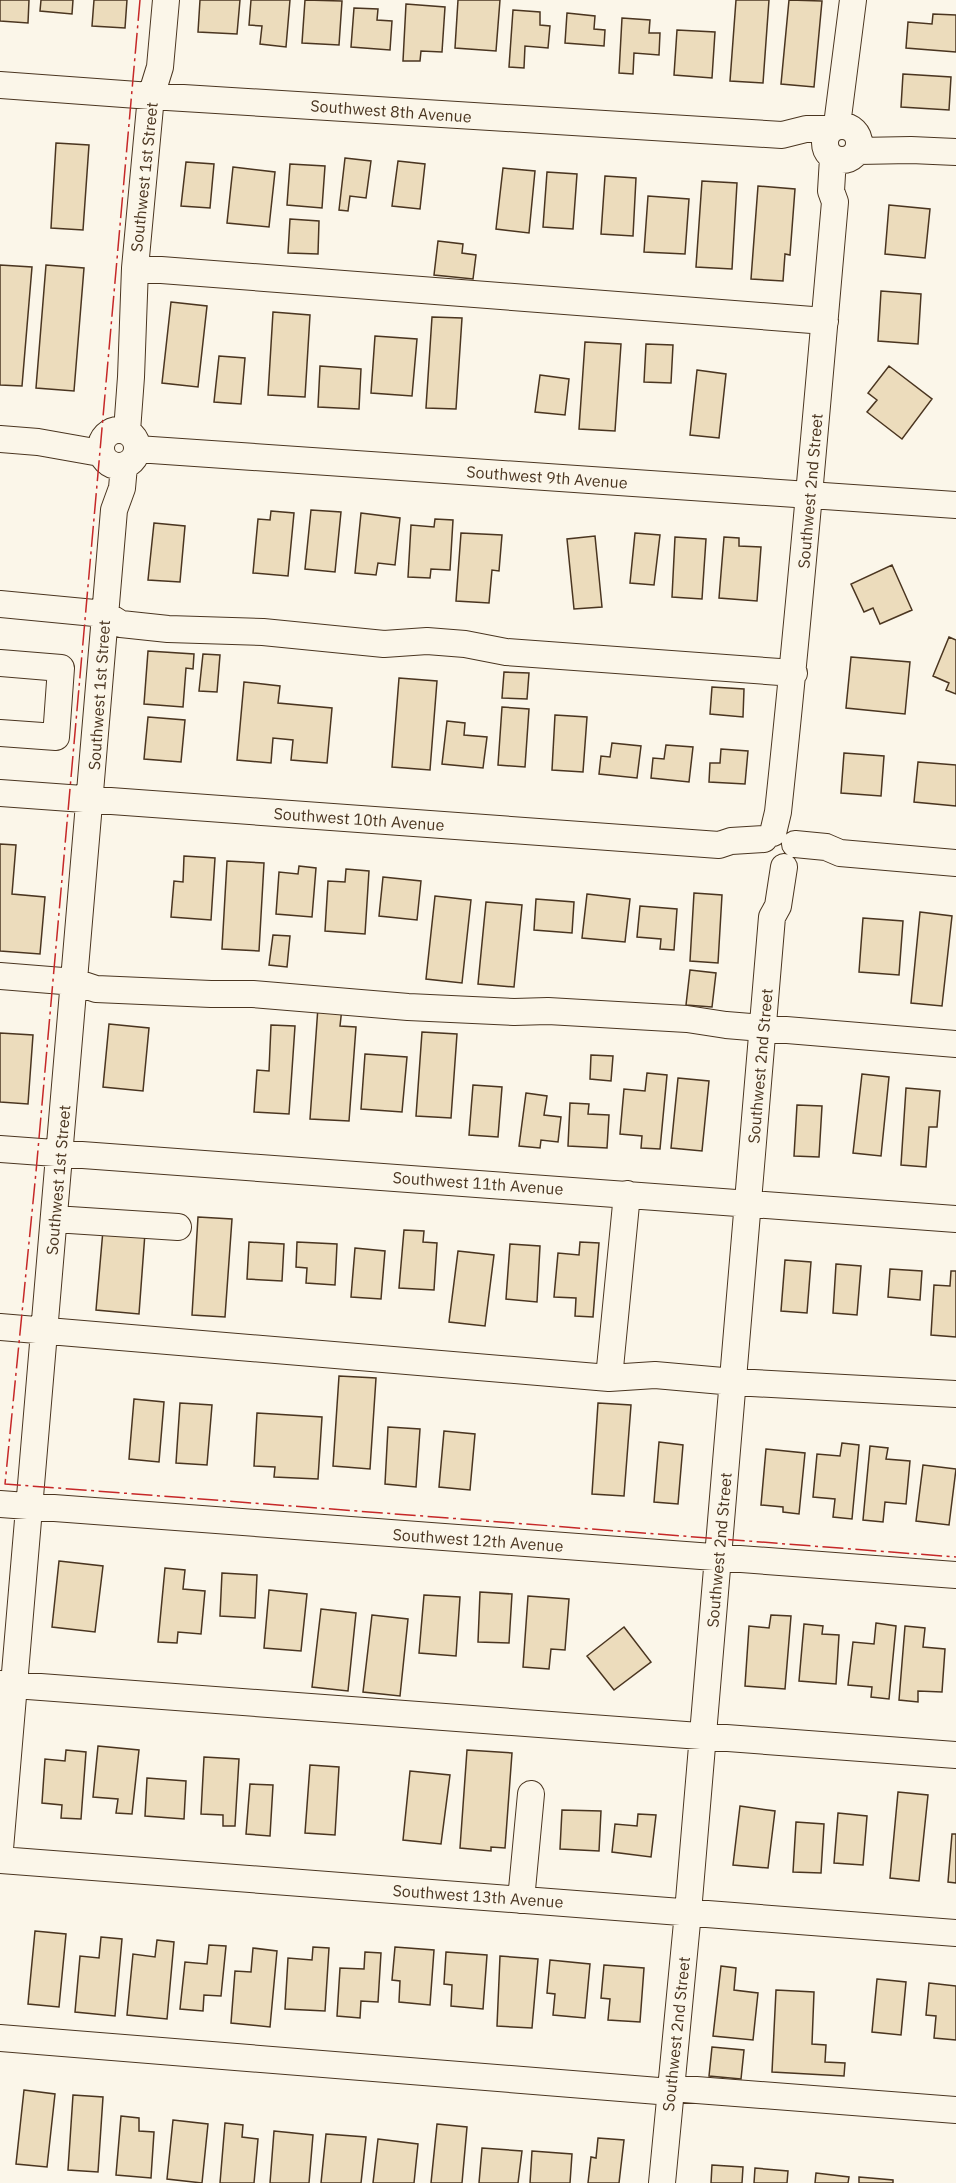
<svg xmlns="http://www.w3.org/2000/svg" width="956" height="2183" font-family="'IBM Plex Sans',sans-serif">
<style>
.building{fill:#ecdcbc;stroke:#4a3520;stroke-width:1.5}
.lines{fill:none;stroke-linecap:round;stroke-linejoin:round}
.minor-casing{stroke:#4a3520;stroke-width:28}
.minor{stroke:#fbf6e9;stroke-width:26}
.power{stroke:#c62828;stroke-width:1.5;stroke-dasharray:21 4.5 3 4.5;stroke-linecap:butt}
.labels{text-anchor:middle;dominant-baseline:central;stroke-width:4.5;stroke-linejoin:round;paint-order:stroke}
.street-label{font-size:16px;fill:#4a3520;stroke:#fbf6e9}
</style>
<rect width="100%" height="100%" fill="#fbf6e9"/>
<path class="building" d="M 0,0 L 29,0 L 28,23 L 0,21 Z
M 41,0 L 73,0 L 72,14 L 40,11 Z
M 94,0 L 127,0 L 125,28 L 92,26 Z
M 200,0 L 240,0 L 237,34 L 198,32 Z
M 251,0 L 290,0 L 286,47 L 260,44 L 262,26 L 249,25 Z
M 305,0 L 342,1 L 339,45 L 302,43 Z
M 458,0 L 500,0 L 496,51 L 455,48 Z
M 736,0 L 769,0 L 763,83 L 730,81 Z
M 789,0 L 822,1 L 814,87 L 781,84 Z
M 406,4 L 445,7 L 442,52 L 421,51 L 420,61 L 403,61 Z
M 354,8 L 378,9 L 377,20 L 392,21 L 390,50 L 351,47 Z
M 513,10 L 540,12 L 540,25 L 550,26 L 548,48 L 525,46 L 524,68 L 509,67 Z
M 567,13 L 595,16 L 594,29 L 605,30 L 604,46 L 565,43 Z
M 933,14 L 956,15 L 956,52 L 906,48 L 908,22 L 932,24 Z
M 622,18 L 650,20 L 649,33 L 660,33 L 659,55 L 634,53 L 633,74 L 619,73 Z
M 677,30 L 715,32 L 712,78 L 674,75 Z
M 903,74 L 951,77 L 949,110 L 901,107 Z
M 56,143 L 89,145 L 83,230 L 51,228 Z
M 345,158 L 371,161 L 366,198 L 350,196 L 348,211 L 339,210 Z
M 398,161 L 425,164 L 420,209 L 392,206 Z
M 186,162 L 214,164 L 210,208 L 181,206 Z
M 290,164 L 325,166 L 322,208 L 287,205 Z
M 233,167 L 275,172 L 269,227 L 227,223 Z
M 503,168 L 535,171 L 529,233 L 496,229 Z
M 547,172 L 577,174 L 573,229 L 543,227 Z
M 605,176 L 636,178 L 633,236 L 601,234 Z
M 702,181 L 737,183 L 732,269 L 696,267 Z
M 758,186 L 795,189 L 790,255 L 785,254 L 783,281 L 751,279 Z
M 648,196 L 689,199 L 685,254 L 644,252 Z
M 889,205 L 930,209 L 925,258 L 885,254 Z
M 290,219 L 319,221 L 318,254 L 288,253 Z
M 438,241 L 463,244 L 462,253 L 476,255 L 473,279 L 434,275 Z
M 0,265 L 32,267 L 22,386 L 0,385 Z
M 46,265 L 84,268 L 74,391 L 36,388 Z
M 881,291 L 921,294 L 918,344 L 878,341 Z
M 171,302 L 207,306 L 198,387 L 162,383 Z
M 273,312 L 310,315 L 305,397 L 268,395 Z
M 432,317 L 462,318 L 456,409 L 426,408 Z
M 375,336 L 417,339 L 412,396 L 371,393 Z
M 585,342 L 621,344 L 615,431 L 579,429 Z
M 646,344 L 673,345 L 671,383 L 644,382 Z
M 219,356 L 245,358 L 241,404 L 214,402 Z
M 320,366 L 361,369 L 359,409 L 318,407 Z
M 889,366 L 932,399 L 902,439 L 867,412 L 877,400 L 868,393 Z
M 697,370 L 726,374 L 719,438 L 690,435 Z
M 540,375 L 569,379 L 565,415 L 535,412 Z
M 311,510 L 341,512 L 335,572 L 305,569 Z
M 271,511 L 294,513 L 288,576 L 253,573 L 258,519 L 270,520 Z
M 361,513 L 400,518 L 395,565 L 378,563 L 376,575 L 355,573 Z
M 435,519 L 453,520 L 450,570 L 431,569 L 430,578 L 408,577 L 411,525 L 434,527 Z
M 154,523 L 185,526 L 180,582 L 148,580 Z
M 461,533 L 502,535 L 499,571 L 492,570 L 489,603 L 456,601 Z
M 635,533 L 660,535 L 654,585 L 630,583 Z
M 595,536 L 602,607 L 574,609 L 567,539 Z
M 675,537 L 706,539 L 702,599 L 672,597 Z
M 724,537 L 739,538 L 739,546 L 761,547 L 757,601 L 719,598 Z
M 892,565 L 912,610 L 880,624 L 873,608 L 864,612 L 851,584 Z
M 949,637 L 956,640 L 956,694 L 946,690 L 949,683 L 933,676 Z
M 148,651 L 194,654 L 193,669 L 186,668 L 183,707 L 144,704 Z
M 203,654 L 220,655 L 217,692 L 199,691 Z
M 851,657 L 910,662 L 905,714 L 846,708 Z
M 504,672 L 529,673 L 527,699 L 502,698 Z
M 399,678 L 437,681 L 430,770 L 392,767 Z
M 244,682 L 280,686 L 278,703 L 332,708 L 327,763 L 291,760 L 293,740 L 273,738 L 271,763 L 237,760 Z
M 712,687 L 744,689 L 743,717 L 710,714 Z
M 502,707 L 529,709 L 525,767 L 498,765 Z
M 555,715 L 587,717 L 583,772 L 552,770 Z
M 148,717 L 185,720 L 181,762 L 144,759 Z
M 447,721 L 465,723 L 464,735 L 487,737 L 483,768 L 442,764 Z
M 612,743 L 641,746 L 637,778 L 599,774 L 601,756 L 610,757 Z
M 666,745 L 693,747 L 689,782 L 651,778 L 653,758 L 664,759 Z
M 721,749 L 748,751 L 745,784 L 709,782 L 710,763 L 720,763 Z
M 844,753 L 884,756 L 881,796 L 841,793 Z
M 918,762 L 956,765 L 956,806 L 914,802 Z
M 0,844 L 16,845 L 12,894 L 45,897 L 40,954 L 0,951 Z
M 184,856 L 215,858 L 211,920 L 171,917 L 174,881 L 183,882 Z
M 227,861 L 264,863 L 259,951 L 222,949 Z
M 299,866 L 316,868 L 312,917 L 276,914 L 279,872 L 298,874 Z
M 346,869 L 369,871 L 365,934 L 325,931 L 328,881 L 345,882 Z
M 383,877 L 421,881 L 417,920 L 379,916 Z
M 694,893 L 722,895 L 718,963 L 690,961 Z
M 587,894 L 630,899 L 625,942 L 582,938 Z
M 435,896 L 471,900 L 462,983 L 426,979 Z
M 536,899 L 574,902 L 572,933 L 534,930 Z
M 486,902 L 522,905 L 514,987 L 478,984 Z
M 640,906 L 677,909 L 674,950 L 660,949 L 661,939 L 637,937 Z
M 920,912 L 952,916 L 942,1006 L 911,1003 Z
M 863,918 L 903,921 L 899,975 L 859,972 Z
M 273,935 L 290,936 L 287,967 L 269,965 Z
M 690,970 L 716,973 L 712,1007 L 686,1005 Z
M 318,1007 L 342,1008 L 340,1026 L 356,1027 L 349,1121 L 310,1119 Z
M 109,1024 L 149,1028 L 143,1091 L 103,1087 Z
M 271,1025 L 295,1026 L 289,1114 L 254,1112 L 257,1070 L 269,1071 Z
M 422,1032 L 457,1034 L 451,1118 L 416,1116 Z
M 0,1033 L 33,1035 L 28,1104 L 0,1102 Z
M 365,1054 L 407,1057 L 402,1112 L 361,1109 Z
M 591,1055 L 613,1056 L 611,1081 L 590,1079 Z
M 647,1073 L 667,1075 L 660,1149 L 641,1148 L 642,1136 L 620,1134 L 624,1089 L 645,1091 Z
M 862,1074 L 889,1077 L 881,1156 L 853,1153 Z
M 678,1078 L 709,1081 L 702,1151 L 671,1148 Z
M 473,1085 L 502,1087 L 498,1137 L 469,1135 Z
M 906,1088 L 940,1091 L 937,1127 L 929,1127 L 926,1167 L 901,1165 Z
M 526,1093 L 547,1096 L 544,1115 L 561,1117 L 558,1142 L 541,1140 L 540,1148 L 519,1146 Z
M 570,1103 L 589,1104 L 588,1114 L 609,1115 L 607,1148 L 568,1146 Z
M 797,1105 L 822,1106 L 819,1157 L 794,1156 Z
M 198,1217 L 232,1219 L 225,1317 L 192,1315 Z
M 103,1230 L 145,1233 L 139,1314 L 96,1310 Z
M 404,1230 L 424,1231 L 423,1242 L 437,1243 L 434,1290 L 399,1288 Z
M 249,1242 L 284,1244 L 282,1281 L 247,1279 Z
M 297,1242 L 337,1244 L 335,1285 L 306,1283 L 307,1268 L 296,1267 Z
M 580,1242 L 599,1243 L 593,1317 L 575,1316 L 576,1298 L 554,1297 L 558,1253 L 579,1255 Z
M 510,1244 L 540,1246 L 537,1302 L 506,1299 Z
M 355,1248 L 385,1251 L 381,1299 L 351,1297 Z
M 458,1251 L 494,1255 L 485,1326 L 449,1322 Z
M 785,1260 L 811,1262 L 807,1313 L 781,1311 Z
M 836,1264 L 861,1266 L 857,1315 L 833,1313 Z
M 890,1269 L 922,1271 L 920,1300 L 888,1297 Z
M 951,1271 L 956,1271 L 956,1337 L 931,1335 L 934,1285 L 950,1286 Z
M 339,1376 L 376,1378 L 370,1469 L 333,1466 Z
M 134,1399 L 164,1402 L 159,1462 L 129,1459 Z
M 180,1403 L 212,1405 L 207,1465 L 176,1463 Z
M 598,1403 L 631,1405 L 624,1496 L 592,1494 Z
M 257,1413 L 322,1417 L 318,1479 L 274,1477 L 275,1467 L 254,1466 Z
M 388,1427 L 420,1429 L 416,1487 L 385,1484 Z
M 444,1431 L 475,1434 L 470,1490 L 439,1487 Z
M 659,1442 L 683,1445 L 678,1504 L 654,1502 Z
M 842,1443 L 859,1445 L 852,1519 L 833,1517 L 835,1499 L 813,1497 L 817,1454 L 840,1456 Z
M 870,1446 L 888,1448 L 886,1459 L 910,1461 L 906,1504 L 885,1502 L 883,1522 L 863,1520 Z
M 766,1449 L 805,1453 L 799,1514 L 783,1512 L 783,1507 L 761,1505 Z
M 923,1465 L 956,1469 L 949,1525 L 916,1521 Z
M 59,1561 L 103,1566 L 95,1632 L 52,1627 Z
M 165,1568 L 185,1570 L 183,1589 L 205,1591 L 201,1634 L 178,1632 L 177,1643 L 158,1642 Z
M 222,1573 L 257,1575 L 255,1618 L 220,1616 Z
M 269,1590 L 307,1594 L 301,1651 L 264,1648 Z
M 480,1592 L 512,1594 L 509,1643 L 478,1642 Z
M 424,1595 L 460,1597 L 456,1656 L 419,1653 Z
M 528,1596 L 569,1599 L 565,1650 L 551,1649 L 549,1669 L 523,1667 Z
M 321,1609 L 356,1613 L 348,1691 L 312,1687 Z
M 372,1615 L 408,1619 L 400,1696 L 363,1692 Z
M 771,1615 L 791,1616 L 785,1689 L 745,1686 L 749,1626 L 769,1628 Z
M 876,1623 L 896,1626 L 889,1699 L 871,1697 L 872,1687 L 848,1685 L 853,1642 L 874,1644 Z
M 804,1624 L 823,1626 L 822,1634 L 839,1635 L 836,1684 L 799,1681 Z
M 905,1626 L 925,1628 L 923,1647 L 945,1649 L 942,1692 L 918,1691 L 918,1702 L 899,1700 Z
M 624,1627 L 651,1662 L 614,1690 L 587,1656 Z
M 98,1746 L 139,1750 L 132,1814 L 116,1813 L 118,1799 L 93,1797 Z
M 66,1750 L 86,1752 L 81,1819 L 61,1818 L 62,1805 L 42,1803 L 45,1759 L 65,1761 Z
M 467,1750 L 512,1753 L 505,1848 L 491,1847 L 491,1851 L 460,1848 Z
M 204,1757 L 239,1759 L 235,1826 L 223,1826 L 223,1815 L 201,1814 Z
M 310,1765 L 339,1767 L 335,1835 L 305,1833 Z
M 410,1771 L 450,1775 L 441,1844 L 403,1840 Z
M 147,1778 L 186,1781 L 184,1819 L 145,1816 Z
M 250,1784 L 273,1785 L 270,1836 L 246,1834 Z
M 898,1792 L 928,1795 L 919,1881 L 890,1878 Z
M 740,1806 L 775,1811 L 768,1868 L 733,1865 Z
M 562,1810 L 601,1811 L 599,1851 L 560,1849 Z
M 838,1813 L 867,1816 L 863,1865 L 834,1863 Z
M 638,1814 L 656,1815 L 651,1857 L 612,1852 L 615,1824 L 637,1826 Z
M 796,1822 L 824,1824 L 821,1873 L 793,1872 Z
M 952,1834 L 956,1834 L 956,1883 L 948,1882 Z
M 35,1931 L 66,1934 L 59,2007 L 28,2004 Z
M 101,1937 L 122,1939 L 115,2016 L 75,2012 L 80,1956 L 99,1958 Z
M 157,1940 L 174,1942 L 167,2019 L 127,2015 L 133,1954 L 155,1957 Z
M 209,1945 L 226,1946 L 221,1996 L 204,1995 L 203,2011 L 180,2009 L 185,1962 L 207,1964 Z
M 313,1947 L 329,1948 L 325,2011 L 285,2009 L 288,1958 L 312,1960 Z
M 395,1947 L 434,1950 L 430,2005 L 399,2002 L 400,1981 L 392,1980 Z
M 253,1948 L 277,1951 L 270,2027 L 231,2023 L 235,1971 L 251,1972 Z
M 365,1952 L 381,1953 L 378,2002 L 361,2001 L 360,2018 L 337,2016 L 340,1968 L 364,1969 Z
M 446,1952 L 487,1955 L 483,2009 L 451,2006 L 452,1985 L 444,1984 Z
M 500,1956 L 538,1959 L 532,2028 L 497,2026 Z
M 550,1960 L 590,1964 L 585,2018 L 553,2015 L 555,1994 L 547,1993 Z
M 604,1965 L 644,1968 L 640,2022 L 608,2020 L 610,1999 L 601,1998 Z
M 721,1966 L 736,1968 L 734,1990 L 758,1993 L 753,2040 L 713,2036 Z
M 877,1979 L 906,1982 L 901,2035 L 872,2032 Z
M 929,1983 L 956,1986 L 956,2040 L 934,2038 L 936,2016 L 926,2015 Z
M 776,1990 L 814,1992 L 812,2044 L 826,2045 L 825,2062 L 845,2063 L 844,2076 L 772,2072 Z
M 712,2047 L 744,2050 L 741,2079 L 709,2076 Z
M 24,2090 L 55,2094 L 47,2167 L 16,2164 Z
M 73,2095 L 103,2097 L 98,2172 L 68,2170 Z
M 121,2116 L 139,2118 L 139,2131 L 154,2132 L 151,2178 L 116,2175 Z
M 173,2120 L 208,2124 L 202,2183 L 167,2179 Z
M 225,2123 L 243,2125 L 242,2137 L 258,2139 L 254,2183 L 220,2183 Z
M 437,2124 L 467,2127 L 462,2183 L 431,2183 Z
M 274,2131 L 313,2135 L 309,2183 L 270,2183 Z
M 326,2134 L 366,2137 L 361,2183 L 321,2183 Z
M 598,2138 L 624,2140 L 619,2183 L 588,2183 L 591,2157 L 596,2158 Z
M 378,2139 L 418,2144 L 414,2183 L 373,2183 Z
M 482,2148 L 522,2151 L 518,2183 L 479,2183 Z
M 532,2151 L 572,2154 L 570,2183 L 530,2183 Z
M 712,2165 L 743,2167 L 742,2183 L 711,2183 Z
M 755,2168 L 788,2171 L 787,2183 L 754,2183 Z
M 816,2173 L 849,2177 L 848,2183 L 815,2183 Z
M 859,2177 L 893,2180 L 893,2183 L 859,2183 Z"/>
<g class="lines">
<defs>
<path id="minor" d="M 0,85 L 151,96 L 782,135 L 806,129 L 831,129
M 837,125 L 853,0
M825 143a17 17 0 1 1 34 0a17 17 0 1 1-34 0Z
M 858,151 L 911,150 L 956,152
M 135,268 L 825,321
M101 448a18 18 0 1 1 36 0a18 18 0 1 1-36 0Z
M 127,431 L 131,377 L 135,268 L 151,96 L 160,67 L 166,0
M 0,439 L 38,442 L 100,453
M 137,449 L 956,505
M 0,604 L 105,614 L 121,624 L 168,629 L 263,632 L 384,644 L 427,641 L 465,644 L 506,652 L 794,673
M 0,663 L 61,668 L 56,737 L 0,733
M 0,793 L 719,845 L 731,841 L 764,839
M 773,833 L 778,812 C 800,609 817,405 835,202 L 831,191 L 833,158
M 795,844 L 826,847 L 840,853 L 956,863
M 0,976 L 75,982 L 96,989 L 211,994 L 253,994 L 408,1007 L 514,1012 L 548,1011 L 687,1019 L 726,1025 L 956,1044
M 0,1149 L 956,1219
M 54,1219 L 178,1227
M 0,1327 L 609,1378 L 655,1375 L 734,1382 L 956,1394
M 609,1378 L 627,1194
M 0,1504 L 956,1575
M 0,1684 L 956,1755
M 0,1849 L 114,510 L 122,488 L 124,466
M 0,1860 L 956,1933
M 521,1900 L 531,1794
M 0,2038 L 671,2092
M 671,2088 L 956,2110
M 662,2183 L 688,1912 L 772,917 L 778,906 L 784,867"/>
</defs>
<use href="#minor" class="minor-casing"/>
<use href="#minor" class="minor"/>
<path class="power" d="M 140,0 L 36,1172 L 5,1484 L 956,1557"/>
</g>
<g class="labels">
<g class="street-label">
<text transform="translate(391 111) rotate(4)">Southwest 8th Avenue</text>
<text transform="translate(144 177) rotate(-84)">Southwest 1st Street</text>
<text transform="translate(547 477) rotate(4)">Southwest 9th Avenue</text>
<text transform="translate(810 491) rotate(-85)">Southwest 2nd Street</text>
<text transform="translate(99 695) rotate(-86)">Southwest 1st Street</text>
<text transform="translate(359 819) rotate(4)">Southwest 10th Avenue</text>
<text transform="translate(760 1066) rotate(-85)">Southwest 2nd Street</text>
<text transform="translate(58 1180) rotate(-85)">Southwest 1st Street</text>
<text transform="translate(478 1183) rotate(4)">Southwest 11th Avenue</text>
<text transform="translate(478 1540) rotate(4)">Southwest 12th Avenue</text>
<text transform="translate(719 1550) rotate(-85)">Southwest 2nd Street</text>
<text transform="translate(478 1896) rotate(4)">Southwest 13th Avenue</text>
<text transform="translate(676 2034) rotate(-84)">Southwest 2nd Street</text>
</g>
</g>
</svg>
